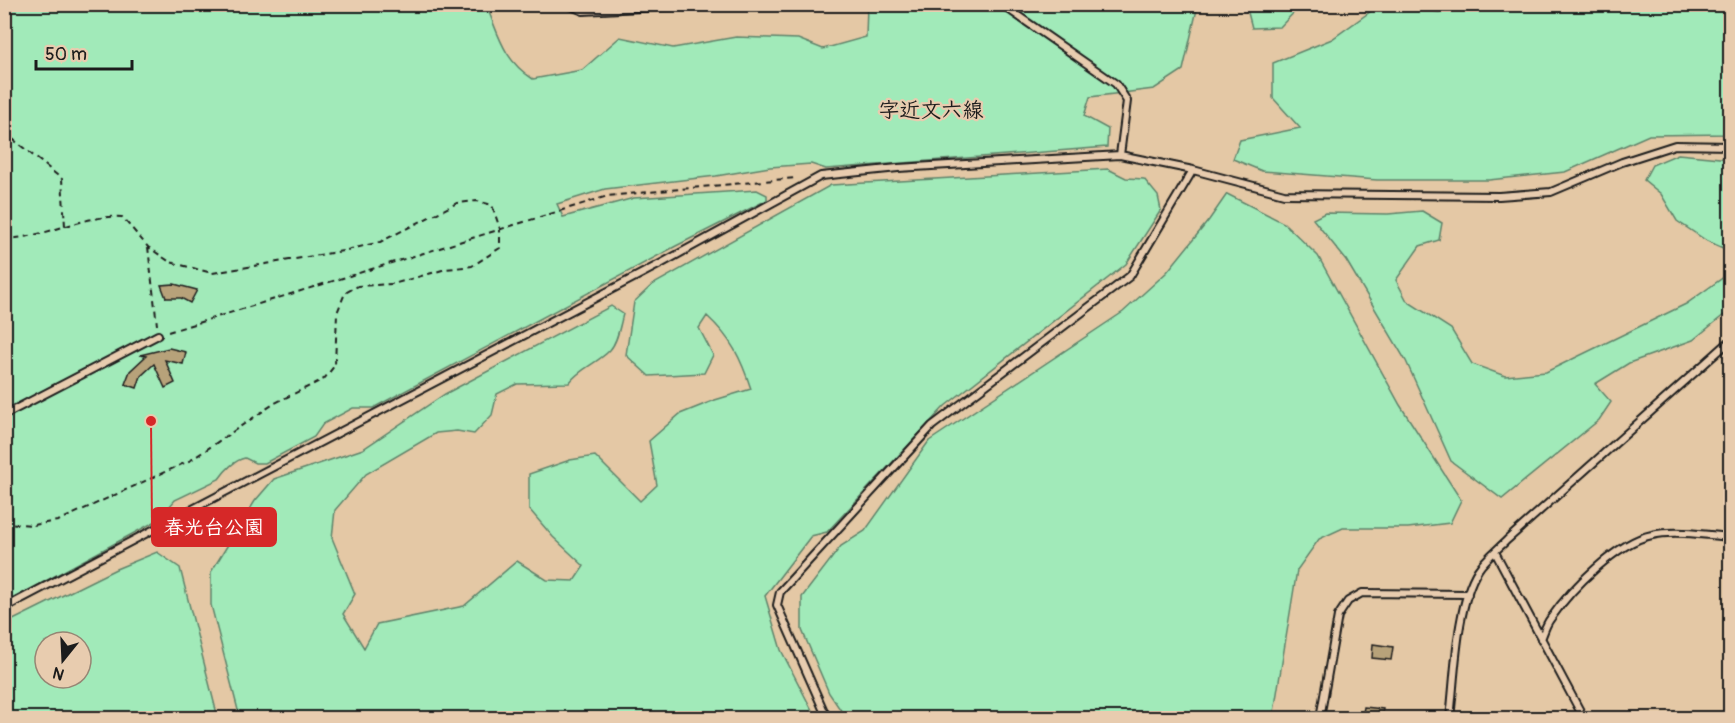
<svg xmlns="http://www.w3.org/2000/svg" width="1735" height="723" font-family="Pangolin,'Klee One',sans-serif">
<style>
.green{fill:#a1eab9;stroke:#5e836a;stroke-width:1.5;fill-rule:evenodd}
.building{fill:#b7a27a;stroke:#1c1c1c;stroke-width:1.5}
.lines{fill:none;stroke-linecap:round;stroke-linejoin:round}
.service-casing{stroke:#1c1c1c;stroke-width:10}
.path{stroke:#1c1c1c;stroke-width:2;stroke-dasharray:6 4.5;stroke-linecap:butt}
.service{stroke:#e8ccaf;stroke-width:6}
.labels{text-anchor:middle;dominant-baseline:central;stroke-width:4.5;stroke-linejoin:round;paint-order:stroke}
.quarter-label{font-size:21px;font-weight:bold;fill:#1c1c1c;stroke:#e8ccaf}
.leader{fill:none;stroke:#d62828;stroke-width:2}
.callout-dot{fill:#d62828;stroke:#e8ccaf;stroke-width:2}
.callout{fill:#d62828;stroke:#d62828;stroke-width:2}
.callout-label{font-size:20px;text-anchor:middle;font-weight:bold;fill:#fff}
</style>
<rect width="100%" height="100%" fill="#e4c8a5"/>
<filter id="ink" filterUnits="userSpaceOnUse"><feTurbulence type="fractalNoise" baseFrequency=".0167" numOctaves="2"/><feDisplacementMap in="SourceGraphic" scale="12" xChannelSelector="R" yChannelSelector="G"/><feConvolveMatrix kernelMatrix="1 2 1 2 8 2 1 2 1" color-interpolation-filters="sRGB"/></filter>
<g filter="url(#ink)">
<path class="green" d="M 1381,4 L 1394,5 L 1439,12 L 1438,5 L 1730,5 L 1730,134 L 1649,135 L 1565,172 L 1489,180 L 1377,180 L 1262,171 L 1233,159 L 1240,140 L 1300,128 L 1273,98 L 1273,63 L 1332,39 Z
M 5,5 L 486,5 C 499,35 503,60 533,79 L 582,70 L 620,37 L 673,48 L 736,37 L 798,39 L 823,49 L 866,37 L 867,5 L 1198,5 L 1183,70 L 1154,89 L 1090,97 L 1084,116 L 1108,129 L 1107,147 L 826,169 L 811,164 L 770,167 L 716,176 L 605,189 L 557,204 L 563,217 L 634,198 L 757,190 L 767,195 L 767,200 L 676,246 L 373,408 L 353,408 L 323,424 L 314,437 L 265,463 L 255,463 L 245,458 C 235,460 225,470 219,479 L 175,500 L 158,520 L 5,603 Z
M 1246,5 L 1246,4 L 1301,5 L 1280,27 L 1252,28 Z
M 1678,154 L 1730,159 L 1730,251 L 1707,241 L 1677,221 L 1661,194 L 1644,180 L 1652,165 Z
M 1108,169 L 1126,178 L 1144,179 L 1158,196 L 1161,210 L 1126,264 L 945,406 L 827,532 L 811,536 L 765,596 L 781,650 L 816,718 L 240,718 L 211,605 L 211,572 L 255,501 L 274,479 L 363,449 L 445,394 L 611,306 L 623,314 C 620,325 618,341 610,350 C 598,363 580,368 569,383 L 517,384 L 497,394 L 492,415 L 474,434 L 457,431 L 436,433 L 366,474 L 335,510 L 332,538 L 355,594 L 343,614 L 364,648 L 377,624 L 464,606 L 517,561 L 547,580 L 574,581 L 584,566 L 553,537 L 529,509 L 529,474 L 570,460 L 595,456 L 640,501 L 657,485 L 649,441 L 680,414 L 715,400 L 751,389 C 741,358 731,338 707,316 L 699,328 L 713,355 L 704,373 L 649,376 L 626,355 L 634,302 L 652,285 L 831,185 Z
M 1227,194 L 1284,223 L 1318,256 L 1400,405 L 1461,500 L 1450,523 L 1408,528 L 1343,528 L 1319,539 L 1297,570 L 1273,718 L 846,718 L 829,693 L 802,630 L 802,597 L 841,546 L 865,531 L 929,441 L 1123,312 L 1167,272 L 1209,220 Z
M 1422,211 L 1442,223 L 1439,240 L 1420,246 L 1396,280 L 1407,301 L 1451,329 L 1472,364 L 1505,376 L 1546,372 L 1686,304 L 1724,277 L 1730,276 L 1730,310 L 1693,340 L 1629,363 L 1595,384 L 1611,402 L 1599,420 L 1502,499 L 1451,461 L 1406,361 L 1346,260 L 1313,219 L 1325,213 L 1388,214 Z
M 157,552 L 180,568 L 218,718 L 5,718 L 5,624 L 116,569 ZM 45,642 L 81,642 L 81,678 L 45,678 Z"/>
<path class="building" d="M 174,284 L 197,290 L 190,303 L 181,298 L 166,298 L 161,285 Z
M 169,348 L 186,352 L 183,364 L 165,360 L 175,383 L 165,388 L 154,364 L 141,376 L 137,388 L 125,384 L 130,371 L 146,356 L 140,355 Z
M 1373,644 L 1393,647 L 1391,660 L 1372,658 Z
M 1364,707 L 1383,709 L 1382,718 L 1362,718 Z"/>
<g class="lines">
<defs>
<path id="service" d="M 566,4 L 583,11 L 715,4
M 1001,4 L 1116,84 L 1127,101 L 1120,155
M 4,415 L 158,335
M 1495,552 L 1580,711 L 1581,718
M 4,608 L 662,263 L 821,176 L 898,168 L 1120,155 L 1193,170 L 1284,194 L 1499,196 L 1551,192 L 1622,162 L 1675,145 L 1730,146
M 1541,639 C 1544,632 1546,624 1551,618 C 1571,589 1617,542 1652,535 C 1674,530 1708,535 1730,537
M 827,718 L 777,605 L 780,592 L 932,426 L 1130,276 L 1193,170
M 1320,718 L 1338,616 L 1348,601 L 1362,593 L 1468,594
M 1450,718 C 1455,677 1456,605 1478,570 C 1485,559 1498,549 1507,540 L 1730,341"/>
</defs>
<use href="#service" class="service-casing"/>
<path class="path" d="M 4,132 L 62,179 L 65,226
M 4,240 C 15,238 27,237 38,234 C 67,227 92,215 122,217 L 148,247 L 170,262 L 212,273 L 343,251 L 380,242 L 457,203 L 477,201 L 492,205 L 500,229 L 500,248 L 472,266 L 446,269 L 393,284 L 358,286 L 345,293 L 337,313 L 335,365 L 324,379 L 275,403 L 191,460 L 58,521 L 33,525 L 4,523
M 148,247 L 157,325
M 168,332 L 608,196 L 795,178"/>
<use href="#service" class="service"/>
</g>
</g>
<g class="labels">
<g class="quarter-label">
<text x="931" y="110">字近文六線</text>
</g>
</g>
<path class="leader" d="M151 421L152 527"/>
<circle class="callout-dot" cx="151" cy="421" r="6"/>
<rect class="callout" x="152" y="508" width="124" height="38" rx="6"/>
<g class="callout-label">
<text x="214" y="534">春光台公園</text>
</g>
<rect width="1735" height="723" fill="none" stroke="#e8ccaf" stroke-width="24"/>
<rect x="12" y="12" width="1711" height="699" fill="none" stroke="#1c1c1c" stroke-width="2" filter="url(#ink)"/>
<g transform="translate(63 660) rotate(198)"><circle r="28" fill="#e8ccaf" stroke="#968674" stroke-width="1.5"/>
<path d="M0-4.5L10 22L0 15L-10 22Z" fill="#1c1c1c"/>
<text y="-9" font-size="16" font-weight="bold" text-anchor="middle" fill="#1c1c1c">N</text>
</g>
<path d="M36 60v9h96v-9" fill="none" stroke="#1c1c1c" stroke-width="3"/>
<text x="45" y="60" font-size="18" fill="#1c1c1c" stroke="#e8ccaf" stroke-width="4.5" paint-order="stroke">50 m</text>
</svg>
